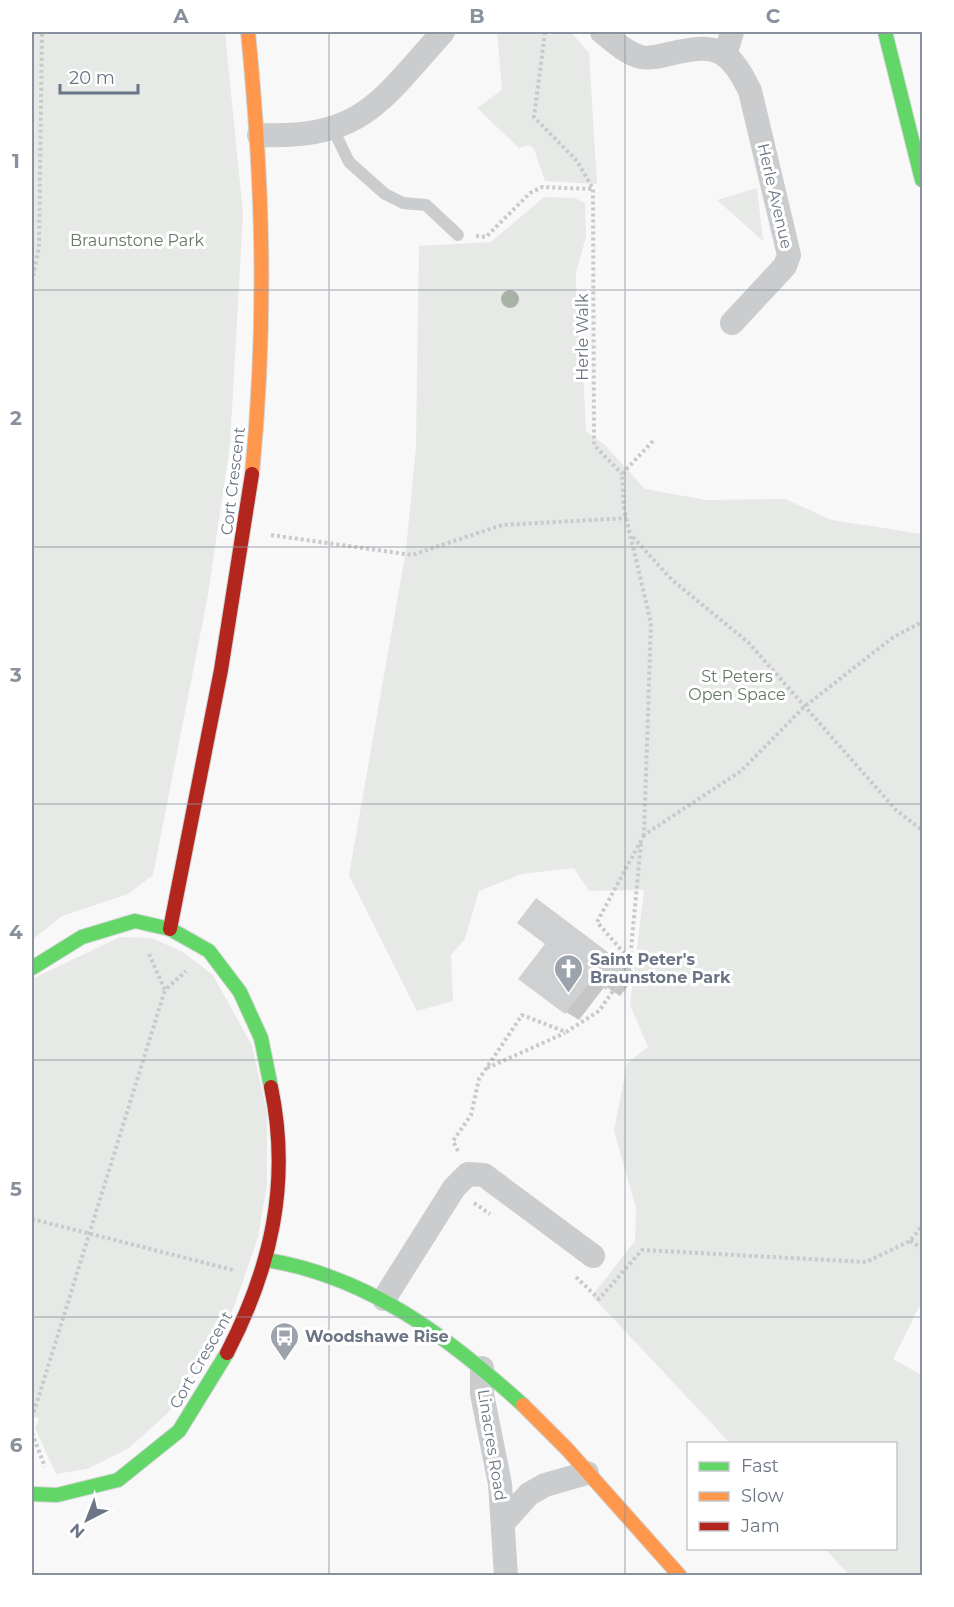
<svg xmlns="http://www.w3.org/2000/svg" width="954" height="1607" font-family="Montserrat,sans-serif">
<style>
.green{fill:#e6e9e6}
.shadow{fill:#0003}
.building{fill:#cfd0d1}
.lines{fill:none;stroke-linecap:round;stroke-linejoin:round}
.fast-casing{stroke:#d4d5d6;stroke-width:16}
.slow-casing{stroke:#d4d5d6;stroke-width:16}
.jam-casing{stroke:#d4d5d6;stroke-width:16}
.path{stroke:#c9cacb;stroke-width:4;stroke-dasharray:3 3;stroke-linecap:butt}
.lane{stroke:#cbccce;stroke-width:12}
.street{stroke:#cbccce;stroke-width:24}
.fast{stroke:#63d668;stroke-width:14}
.slow{stroke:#ff974d;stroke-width:14}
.jam{stroke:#b3261e;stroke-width:14}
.tree{fill:#a8b2a7}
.grid{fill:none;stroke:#88919d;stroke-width:1.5;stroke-opacity:0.55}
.labels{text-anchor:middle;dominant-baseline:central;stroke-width:6;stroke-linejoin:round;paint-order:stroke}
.street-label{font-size:16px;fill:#6b7585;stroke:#fff}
.park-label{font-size:16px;fill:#667865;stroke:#fff}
.poi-label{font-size:16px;font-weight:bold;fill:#6b7585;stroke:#fff;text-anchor:start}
.neatline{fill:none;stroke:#88919d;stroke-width:2}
.grid-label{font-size:20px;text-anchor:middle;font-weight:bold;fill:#88919d}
</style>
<rect width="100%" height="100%" fill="#f8f8f8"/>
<path class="green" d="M 32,32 L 225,32 L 243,214 L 230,444 L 208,595 L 153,875 L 128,894 L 62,916 L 32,940 Z
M 497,32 L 537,32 L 550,35 L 557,32 L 571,32 L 589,53 L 597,184 L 545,181 L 534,149 L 529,145 L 519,148 L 477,108 L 502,90 Z
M 757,188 L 763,241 L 717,200 Z
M 544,197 L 575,198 L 585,203 L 586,237 L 576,273 L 576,324 L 582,347 L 586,431 L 605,445 L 645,489 L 706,500 L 785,499 L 832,520 L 922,534 L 922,1301 L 893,1359 L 922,1375 L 922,1575 L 849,1575 L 825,1549 L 896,1548 L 896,1444 L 730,1443 L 592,1296 L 635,1241 L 636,1208 L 614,1131 L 627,1063 L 648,1047 L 630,1005 L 644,890 L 589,891 L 574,868 L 522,874 L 479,891 L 465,939 L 451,955 L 453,1001 L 417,1011 L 349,875 L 406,550 L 416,446 L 419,246 L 491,242 Z
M 120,937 L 152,938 L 183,952 L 213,975 L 252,1046 L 267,1112 L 267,1184 L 258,1237 L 234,1307 L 210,1356 L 169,1412 L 129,1448 L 87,1469 L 56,1474 L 35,1428 L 39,1419 L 32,1414 L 32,979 Z"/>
<path class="shadow" d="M 536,900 L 637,974 L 620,996 L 605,986 L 579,1020 L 566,1012 Z"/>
<path class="building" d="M 536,898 L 625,965 L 606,990 L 592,979 L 565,1014 L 518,979 L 545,944 L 517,923 Z"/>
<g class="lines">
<defs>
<path id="fast" d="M 885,32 L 922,180
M 32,968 L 82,937 L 135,921 L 170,929 L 209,951 L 240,992 L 261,1038 L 271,1087
M 267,1260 C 369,1277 448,1337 523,1405
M 32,1494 L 57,1495 L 118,1480 L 179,1431 L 227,1353"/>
<path id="slow" d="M 248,32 C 263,184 267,321 252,474
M 523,1405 L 567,1449 L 680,1576"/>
<path id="jam" d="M 170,929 L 221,670 L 252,474
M 227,1353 C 271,1268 291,1183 271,1087"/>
</defs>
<use href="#fast" class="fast-casing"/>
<use href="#slow" class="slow-casing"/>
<use href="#jam" class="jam-casing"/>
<path class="path" d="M 545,32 L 534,117 L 577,161 L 593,189 L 594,445 L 622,474
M 476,236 L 486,237 L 530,193 L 542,187 L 592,189
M 32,282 L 39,247 L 42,32
M 653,441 L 622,474 L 624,509 L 651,623 L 644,835 L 741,771 L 804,707 L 892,638 L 922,622
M 271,535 L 412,555 L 502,525 L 627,518
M 633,537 L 672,580 L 748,642 L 896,810 L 922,830
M 149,954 L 165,990 L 186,971
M 630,960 L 641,843
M 487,1068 L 565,1033
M 458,1151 L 453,1141 L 471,1115 L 479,1079 L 522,1015 L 566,1032 L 599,1011 L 629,968 L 630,960 L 597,922 L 644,835
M 474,1203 L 490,1214
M 32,1219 L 233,1270
M 910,1241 L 922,1248
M 576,1277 L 599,1299 L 642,1250 L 866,1262 L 910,1241 L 922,1226
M 32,1418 L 165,990
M 32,1433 L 45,1467"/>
<path class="lane" d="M 333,129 L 349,162 L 385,194 L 403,203 L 426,205 L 458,235"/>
<path class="street" d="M 602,32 C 613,41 626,53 641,57 C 649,59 661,56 669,54 C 715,43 729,47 750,91 L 789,255 L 785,266 L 732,323
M 725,56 L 732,32
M 259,135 C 362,139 380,102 443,32
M 384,1299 L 454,1188 L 468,1174 L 484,1175 L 593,1256
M 482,1368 L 482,1394 L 500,1484 L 506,1576
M 504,1522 L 529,1494 L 545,1485 L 587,1473"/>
<use href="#fast" class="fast"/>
<use href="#slow" class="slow"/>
<use href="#jam" class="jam"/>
</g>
<circle class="tree" cx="510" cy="299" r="9"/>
<path class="grid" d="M 329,32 L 329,1576M 625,32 L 625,1576M 32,290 L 922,290M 32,547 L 922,547M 32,804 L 922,804M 32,1060 L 922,1060M 32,1317 L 922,1317"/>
<defs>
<symbol id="church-pin" viewBox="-11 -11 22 30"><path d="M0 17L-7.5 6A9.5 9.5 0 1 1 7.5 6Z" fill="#9ca3ad" stroke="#fff"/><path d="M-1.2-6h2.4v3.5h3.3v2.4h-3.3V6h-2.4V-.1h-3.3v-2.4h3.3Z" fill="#fff"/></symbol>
<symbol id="bus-pin" viewBox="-11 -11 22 30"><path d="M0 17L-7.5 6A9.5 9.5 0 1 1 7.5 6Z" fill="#9ca3ad" stroke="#fff"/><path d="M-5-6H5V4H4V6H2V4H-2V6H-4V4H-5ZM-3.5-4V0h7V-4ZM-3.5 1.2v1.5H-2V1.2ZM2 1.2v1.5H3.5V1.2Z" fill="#fff"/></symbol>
</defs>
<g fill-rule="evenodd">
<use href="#church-pin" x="552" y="952" width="33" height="45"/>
<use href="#bus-pin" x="268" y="1320" width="33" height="45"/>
</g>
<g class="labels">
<g class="street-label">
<text transform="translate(775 196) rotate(77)">Herle Avenue</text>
<text transform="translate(582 337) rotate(-90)">Herle Walk</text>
<text transform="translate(233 481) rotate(-83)">Cort Crescent</text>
<text transform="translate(201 1360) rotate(-60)">Cort Crescent</text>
<text transform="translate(492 1445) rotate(81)">Linacres Road</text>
</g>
<g class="park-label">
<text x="137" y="240">Braunstone Park</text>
<text x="737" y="676">St Peters<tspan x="737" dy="18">Open Space</tspan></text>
</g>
<g class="poi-label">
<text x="590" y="959">Saint Peter's<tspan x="590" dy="18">Braunstone Park</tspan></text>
<text x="305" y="1336">Woodshawe Rise</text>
</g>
</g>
<rect width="954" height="1607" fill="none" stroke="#ffffff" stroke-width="66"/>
<rect x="687" y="1442" width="210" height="108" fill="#ffffff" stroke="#c4c8ce" stroke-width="1.5"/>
<rect x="699" y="1462" width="30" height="9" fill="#63d668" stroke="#c4c8ce" stroke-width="1.5"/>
<text x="741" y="1472" font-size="18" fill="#6b7585">Fast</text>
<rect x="699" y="1492" width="30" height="9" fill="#ff974d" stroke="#c4c8ce" stroke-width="1.5"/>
<text x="741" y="1502" font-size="18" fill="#6b7585">Slow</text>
<rect x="699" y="1522" width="30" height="9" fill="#b3261e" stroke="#c4c8ce" stroke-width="1.5"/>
<text x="741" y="1532" font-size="18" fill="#6b7585">Jam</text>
<g transform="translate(87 1520) rotate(222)" stroke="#ffffff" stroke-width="4.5" paint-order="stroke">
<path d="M0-4.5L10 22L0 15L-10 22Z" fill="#6b7585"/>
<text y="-9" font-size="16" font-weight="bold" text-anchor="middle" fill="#6b7585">N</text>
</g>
<path d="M60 84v9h78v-9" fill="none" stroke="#6b7585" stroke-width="3"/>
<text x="69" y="84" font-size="18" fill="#6b7585" stroke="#ffffff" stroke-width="4.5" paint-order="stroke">20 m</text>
<rect x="33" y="33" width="888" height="1541" class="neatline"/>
<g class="grid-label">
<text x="181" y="23">A</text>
<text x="477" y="23">B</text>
<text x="773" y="23">C</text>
<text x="16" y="168">1</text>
<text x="16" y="425">2</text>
<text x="16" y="682">3</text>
<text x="16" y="939">4</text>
<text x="16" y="1196">5</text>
<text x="16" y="1452">6</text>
</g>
</svg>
